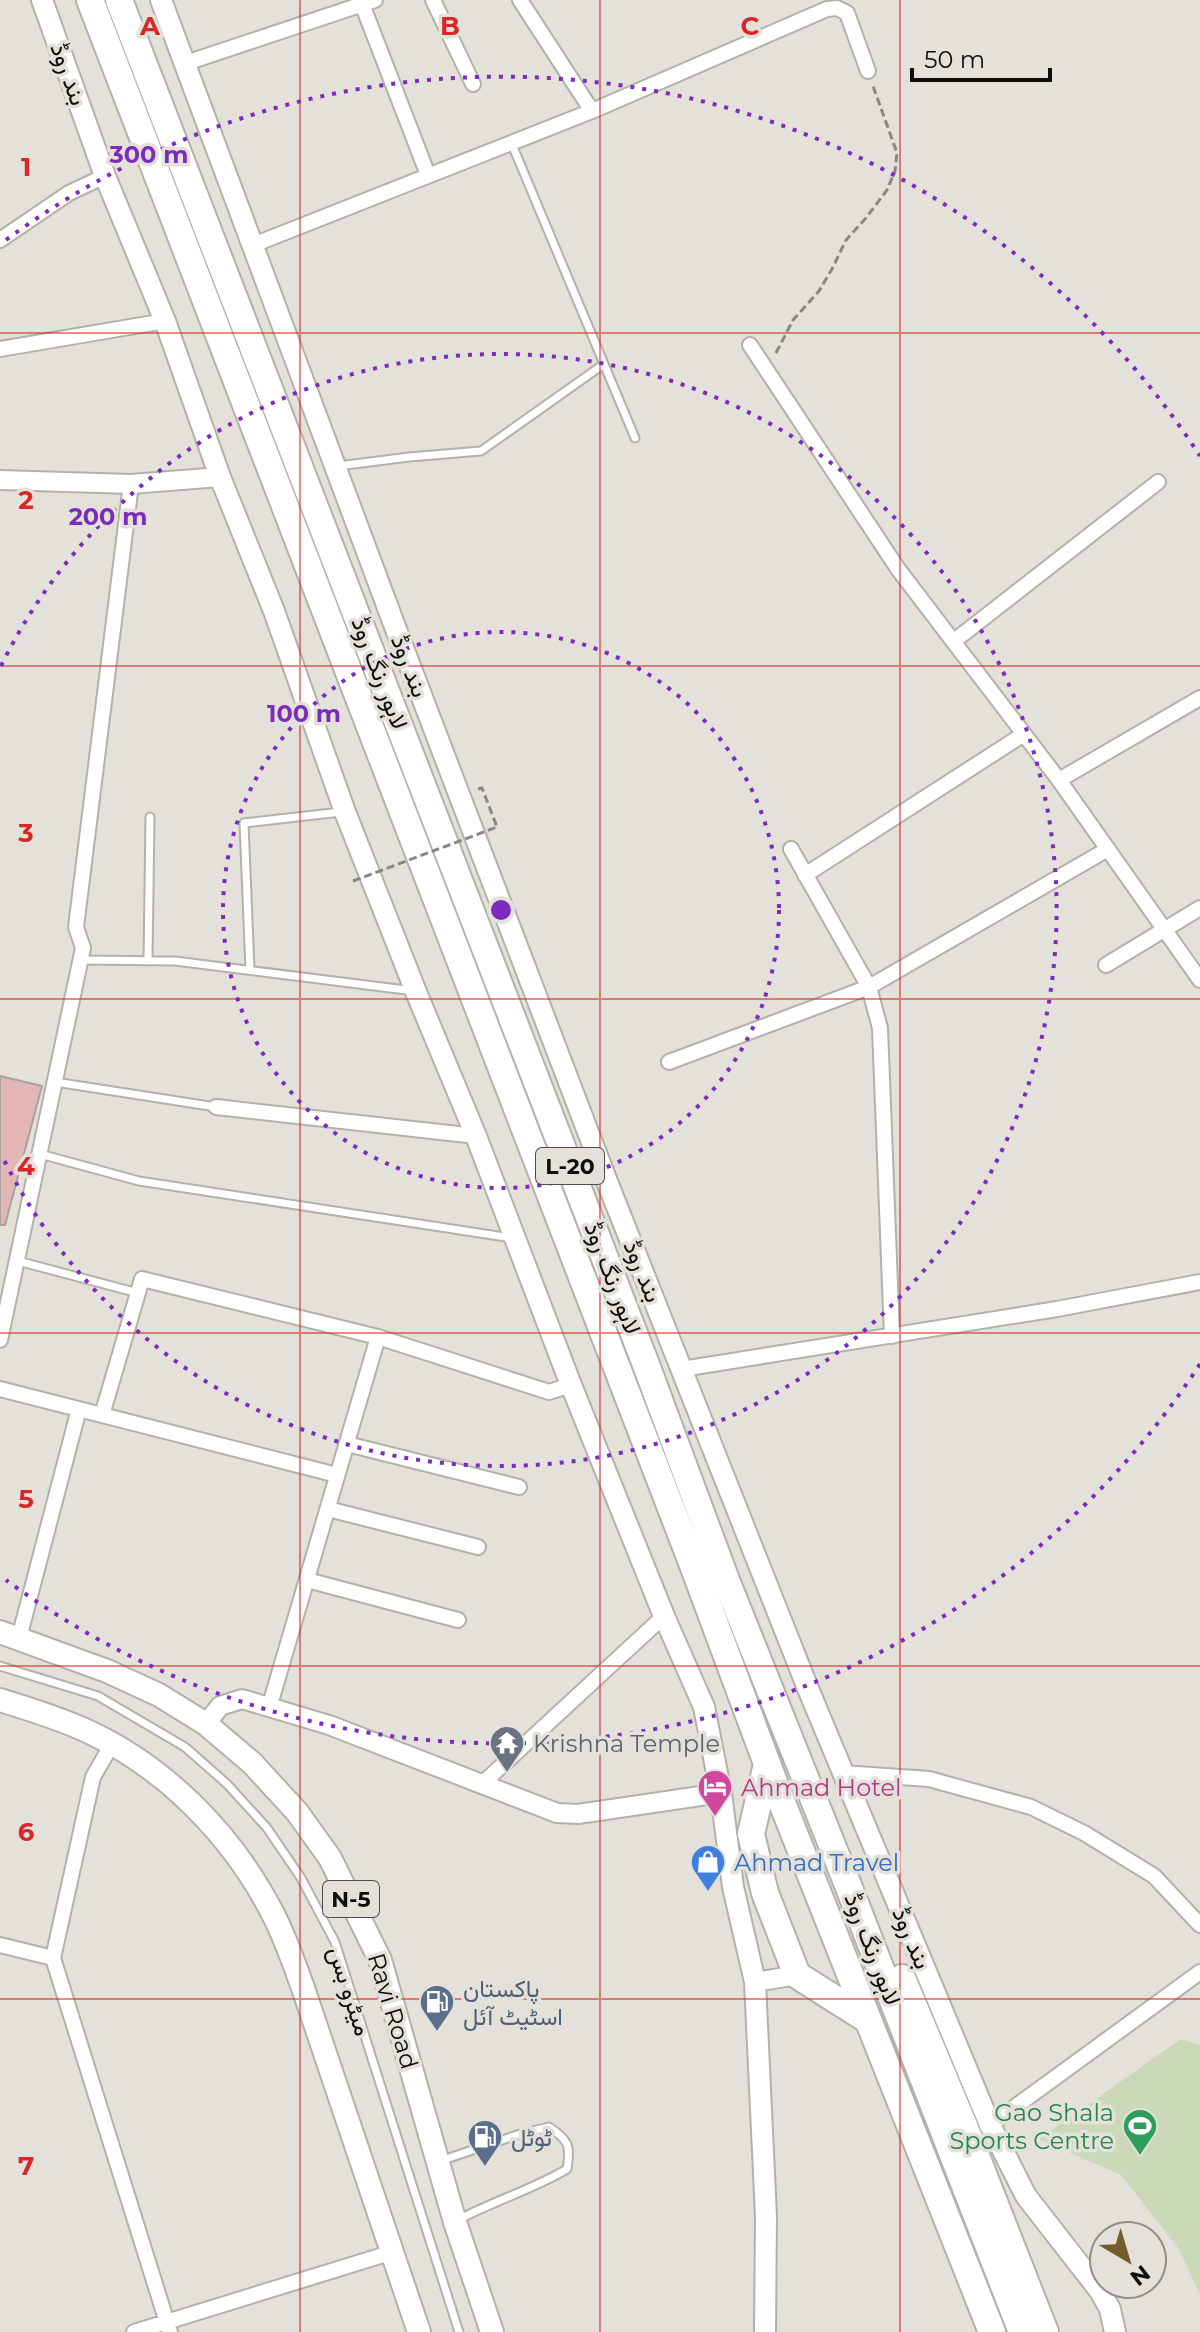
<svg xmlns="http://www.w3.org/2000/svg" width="1200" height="2332" font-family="Montserrat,Vazirmatn,sans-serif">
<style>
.green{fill:#cbd9b9}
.building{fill:#e1b6b4;stroke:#aaa1a1;stroke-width:2}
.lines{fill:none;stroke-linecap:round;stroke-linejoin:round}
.service-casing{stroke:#b3b1a9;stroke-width:11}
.minor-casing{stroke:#b3b1a9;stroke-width:18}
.tertiary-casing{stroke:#b3b1a9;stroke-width:22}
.secondary-casing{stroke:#b3b1a9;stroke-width:24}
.primary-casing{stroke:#b3b1a9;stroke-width:26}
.motorway-casing{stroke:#b3b1a9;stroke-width:30}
.path{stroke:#898882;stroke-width:3;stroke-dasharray:8 4;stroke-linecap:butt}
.service{stroke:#fff;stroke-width:7}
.minor{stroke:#fff;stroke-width:14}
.tertiary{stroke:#fff;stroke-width:18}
.secondary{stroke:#fff;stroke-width:20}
.primary{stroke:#fff;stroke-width:22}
.motorway{stroke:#fff;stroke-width:26}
.path-bridge{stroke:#898882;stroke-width:3;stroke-dasharray:8 4;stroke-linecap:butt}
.grid{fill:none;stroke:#d62828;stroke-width:2;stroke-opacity:0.55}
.ring{fill:none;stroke:#7b2cbf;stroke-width:4;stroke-dasharray:4 8}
.labels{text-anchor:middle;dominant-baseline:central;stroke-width:7;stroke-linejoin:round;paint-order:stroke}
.shield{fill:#e3e1d9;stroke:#4e4d49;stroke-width:2}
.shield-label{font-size:22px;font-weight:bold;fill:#0e0e0b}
.street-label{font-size:24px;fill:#0e0e0b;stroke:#e3e1d9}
.worship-label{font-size:24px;fill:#5b616d;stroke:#e3e1d9;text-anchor:start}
.hotel-label{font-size:24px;fill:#b23c85;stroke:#e3e1d9;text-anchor:start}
.shop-label{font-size:24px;fill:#366cbe;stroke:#e3e1d9;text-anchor:start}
.service-label{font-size:24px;fill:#4e5e75;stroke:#e3e1d9;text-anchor:start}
.leisure-label{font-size:24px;fill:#27864d;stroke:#e3e1d9;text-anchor:end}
.grid-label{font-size:26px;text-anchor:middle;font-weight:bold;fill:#d62828;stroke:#e3e1d9;stroke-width:7;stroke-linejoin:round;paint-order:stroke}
.centre{fill:#7b2cbf;stroke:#e3e1d9;stroke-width:4}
.ring-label{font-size:24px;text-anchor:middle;font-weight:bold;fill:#7b2cbf;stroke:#e3e1d9;stroke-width:7;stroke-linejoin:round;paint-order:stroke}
</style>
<rect width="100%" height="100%" fill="#e3e1d9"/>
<path class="green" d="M 1181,2039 L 1200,2045 L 1200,2295 L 1179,2249 L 1121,2175 L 1039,2139 Z"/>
<path class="building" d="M 0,1076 L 42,1086 L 5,1225 L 0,1225 Z"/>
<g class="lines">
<defs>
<path id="service" d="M 604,364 L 635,438
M 338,466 L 409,457 L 481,451 L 604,364 L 511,142
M 80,960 L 175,961 L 414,991
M 148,961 L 150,817
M 250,970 L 244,823 L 341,812
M 55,1082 L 216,1107
M 40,1154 L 139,1181 L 512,1238
M 18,1261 L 138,1293
M 0,1666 L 98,1696 L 185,1747 L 227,1784 L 267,1828 L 301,1878 L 335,1942 L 459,2332
M 440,2161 L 520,2134 L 549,2127 C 569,2140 571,2146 567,2169 C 532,2190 493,2201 458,2220"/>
<path id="minor" d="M 433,0 L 473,84
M 520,0 L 592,111
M 362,4 L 428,175
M 186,63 L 375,0
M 0,240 L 69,193 L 105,176
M 253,245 L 592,111 L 827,9 L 837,8 L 847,13 L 868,71
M 750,345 L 898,569 L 1059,780 L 1200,980
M 0,349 L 165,321
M 954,641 L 1158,482
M 1059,780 L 1200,698
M 791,849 L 869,987 L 880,1028 L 892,1336
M 805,875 L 1024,734
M 1106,965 L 1200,908
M 669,1062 L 869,987 L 1108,849
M 216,1107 L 476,1136
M 0,1340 L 83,948 L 76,927 L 131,484
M 682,1369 L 1057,1309 L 1200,1282
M 0,1389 L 337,1475
M 102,1415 L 142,1279 L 378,1337 L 549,1392 L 571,1385
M 347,1444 L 519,1487
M 328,1509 L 478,1547
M 307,1580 L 458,1620
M 19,1638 L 79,1409
M 269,1708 L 378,1337
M 112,1744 L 93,1777 L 53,1958 L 170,2332
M 843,1773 L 929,1779 L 1031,1807 L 1084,1833 L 1154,1876 L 1200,1925
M 483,1783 L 664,1616
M 0,1945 L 53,1958
M 990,2125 L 1200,1972
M 134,2332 L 393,2252"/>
<path id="tertiary" d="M 0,480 L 131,484 L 220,477
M 206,1724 L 220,1706 L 242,1699 L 329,1725 L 557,1813 L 578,1814 L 721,1793
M 755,1982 L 797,1975"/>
<path id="secondary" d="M 42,0 L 105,176 L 165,321 L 220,477 L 274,611 L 345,812 L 416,992 L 476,1136 L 571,1385 L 664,1616 L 704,1707 L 721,1793 L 733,1887 L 755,1982 L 766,2216 L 765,2332
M 161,0 L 394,624 L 606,1179 L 809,1691 L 990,2125 L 1026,2196 L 1100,2291 L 1110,2309 L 1115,2332"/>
<path id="primary" d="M 0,1632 L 107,1671 L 159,1695 L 206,1724 L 252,1763 L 297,1812 L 330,1858 L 380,1960 L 455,2222 L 492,2332
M 0,1700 C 29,1709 59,1718 87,1731 C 167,1768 233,1836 273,1914 C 285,1937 294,1963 303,1988 L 419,2332"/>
<path id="motorway" d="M 90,0 L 693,1565 L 775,1785 L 992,2332
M 119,0 L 645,1362 L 726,1580 L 848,1885 L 1022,2332
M 767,1764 L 751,1834 L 765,1893 L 797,1975 L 868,2020
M 902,1978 L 967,2133 L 1045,2332"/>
</defs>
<use href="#service" class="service-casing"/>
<use href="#minor" class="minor-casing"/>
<use href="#tertiary" class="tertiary-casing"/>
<use href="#secondary" class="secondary-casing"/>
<use href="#primary" class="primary-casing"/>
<use href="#motorway" class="motorway-casing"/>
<path class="path" d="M 776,353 L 793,320 L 819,291 L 832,269 L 846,240 L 866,218 L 887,190 L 895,171 L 897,153 L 873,86
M 478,789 L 482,788 L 497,827"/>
<use href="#service" class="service"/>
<use href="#minor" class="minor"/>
<use href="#tertiary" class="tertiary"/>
<use href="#secondary" class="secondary"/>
<use href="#primary" class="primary"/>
<use href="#motorway" class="motorway"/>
<path class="path-bridge" d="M 353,881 L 497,827"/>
</g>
<path class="grid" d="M 300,0 L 300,2332M 600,0 L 600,2332M 900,0 L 900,2332M 0,333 L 1200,333M 0,666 L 1200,666M 0,999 L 1200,999M 0,1333 L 1200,1333M 0,1666 L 1200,1666M 0,1999 L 1200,1999"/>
<g class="ring">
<circle cx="501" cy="910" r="278"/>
<path d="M1 666A556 556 0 1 1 1 1154"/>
<path d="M1200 1364A833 833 0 0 1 6 1580M6 240A833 833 0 0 1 1200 456"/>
</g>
<defs>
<symbol id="temple-pin" viewBox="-11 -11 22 30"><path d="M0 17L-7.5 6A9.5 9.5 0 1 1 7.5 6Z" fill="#6b7280" stroke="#e3e1d9"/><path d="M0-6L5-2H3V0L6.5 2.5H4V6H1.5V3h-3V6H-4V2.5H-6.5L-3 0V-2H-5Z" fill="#fff"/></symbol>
<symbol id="hotel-pin" viewBox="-11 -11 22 30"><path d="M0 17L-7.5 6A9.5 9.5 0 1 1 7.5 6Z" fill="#d1479c" stroke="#e3e1d9"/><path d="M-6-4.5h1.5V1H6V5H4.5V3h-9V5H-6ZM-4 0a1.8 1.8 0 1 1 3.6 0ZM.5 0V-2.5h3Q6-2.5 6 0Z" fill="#fff"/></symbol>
<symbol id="shop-pin" viewBox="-11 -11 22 30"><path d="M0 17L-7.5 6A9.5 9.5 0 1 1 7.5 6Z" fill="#3f7fe0" stroke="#e3e1d9"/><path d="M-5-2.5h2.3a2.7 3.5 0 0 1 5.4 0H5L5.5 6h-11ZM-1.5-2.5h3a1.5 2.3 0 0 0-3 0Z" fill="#fff"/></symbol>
<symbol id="fuel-pin" viewBox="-11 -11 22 30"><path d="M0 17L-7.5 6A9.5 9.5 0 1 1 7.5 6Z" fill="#5c6f8a" stroke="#e3e1d9"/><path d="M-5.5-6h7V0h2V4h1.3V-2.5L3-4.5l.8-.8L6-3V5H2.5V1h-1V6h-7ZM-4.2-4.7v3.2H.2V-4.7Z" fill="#fff"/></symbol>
<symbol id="stadium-pin" viewBox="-11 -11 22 30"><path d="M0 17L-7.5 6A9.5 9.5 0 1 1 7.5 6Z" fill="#2e9e5b" stroke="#e3e1d9"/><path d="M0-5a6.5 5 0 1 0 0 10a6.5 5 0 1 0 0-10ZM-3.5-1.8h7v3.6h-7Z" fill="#fff"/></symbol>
</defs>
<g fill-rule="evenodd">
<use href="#temple-pin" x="487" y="1723" width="40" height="54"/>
<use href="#hotel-pin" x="695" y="1767" width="40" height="54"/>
<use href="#shop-pin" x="688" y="1842" width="40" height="54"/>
<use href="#fuel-pin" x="417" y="1982" width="40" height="54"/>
<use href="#stadium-pin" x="1120" y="2106" width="40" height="54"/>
<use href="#fuel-pin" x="465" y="2117" width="40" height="54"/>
</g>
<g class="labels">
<g class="shield">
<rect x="536" y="1148" width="68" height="36" rx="6"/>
<rect x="323" y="1881" width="56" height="36" rx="6"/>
</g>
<g class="shield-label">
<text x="570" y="1166">L-20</text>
<text x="351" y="1899">N-5</text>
</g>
<g class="street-label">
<text transform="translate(69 74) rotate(70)">بند روڈ</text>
<text transform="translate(410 666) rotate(69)">بند روڈ</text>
<text transform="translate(380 673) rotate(69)">لاہور رنگ روڈ</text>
<text transform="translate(643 1271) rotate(68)">بند روڈ</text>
<text transform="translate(613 1278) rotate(69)">لاہور رنگ روڈ</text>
<text transform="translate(912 1938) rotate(67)">بند روڈ</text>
<text transform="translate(873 1949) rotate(69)">لاہور رنگ روڈ</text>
<text transform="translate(350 1991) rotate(72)">میٹرو بس</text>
<text transform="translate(393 2011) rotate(73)">Ravi Road</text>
</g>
<g class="worship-label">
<text x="533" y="1743">Krishna Temple</text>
</g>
<g class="hotel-label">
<text x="741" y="1787">Ahmad Hotel</text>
</g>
<g class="shop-label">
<text x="734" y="1862">Ahmad Travel</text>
</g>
<g class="service-label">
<text x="463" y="1988">پاکستان<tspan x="463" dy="28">اسٹیٹ آئل</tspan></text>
<text x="511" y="2137">ٹوٹل</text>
</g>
<g class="leisure-label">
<text x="1114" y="2112">Gao Shala<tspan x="1114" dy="28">Sports Centre</tspan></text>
</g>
</g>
<g class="grid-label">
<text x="150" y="35">A</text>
<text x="450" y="35">B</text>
<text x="750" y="35">C</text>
<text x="26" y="176">1</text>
<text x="26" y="509">2</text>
<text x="26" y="842">3</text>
<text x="26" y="1175">4</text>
<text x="26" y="1508">5</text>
<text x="26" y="1841">6</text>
<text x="26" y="2175">7</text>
</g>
<circle cx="501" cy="910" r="12" class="centre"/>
<g class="ring-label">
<text x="149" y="163">300 m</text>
<text x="108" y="525">200 m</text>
<text x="304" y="722">100 m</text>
</g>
<g transform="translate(1128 2260) rotate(142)"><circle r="38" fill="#e3e1d9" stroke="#8e8d87" stroke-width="2"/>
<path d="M0-6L14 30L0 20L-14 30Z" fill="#755c2d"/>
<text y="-12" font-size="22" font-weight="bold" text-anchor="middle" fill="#0e0e0b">N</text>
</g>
<path d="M912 68v12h138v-12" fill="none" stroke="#0e0e0b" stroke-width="4"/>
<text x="924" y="68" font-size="24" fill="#0e0e0b" stroke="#e3e1d9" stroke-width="6" paint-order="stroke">50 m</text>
</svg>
